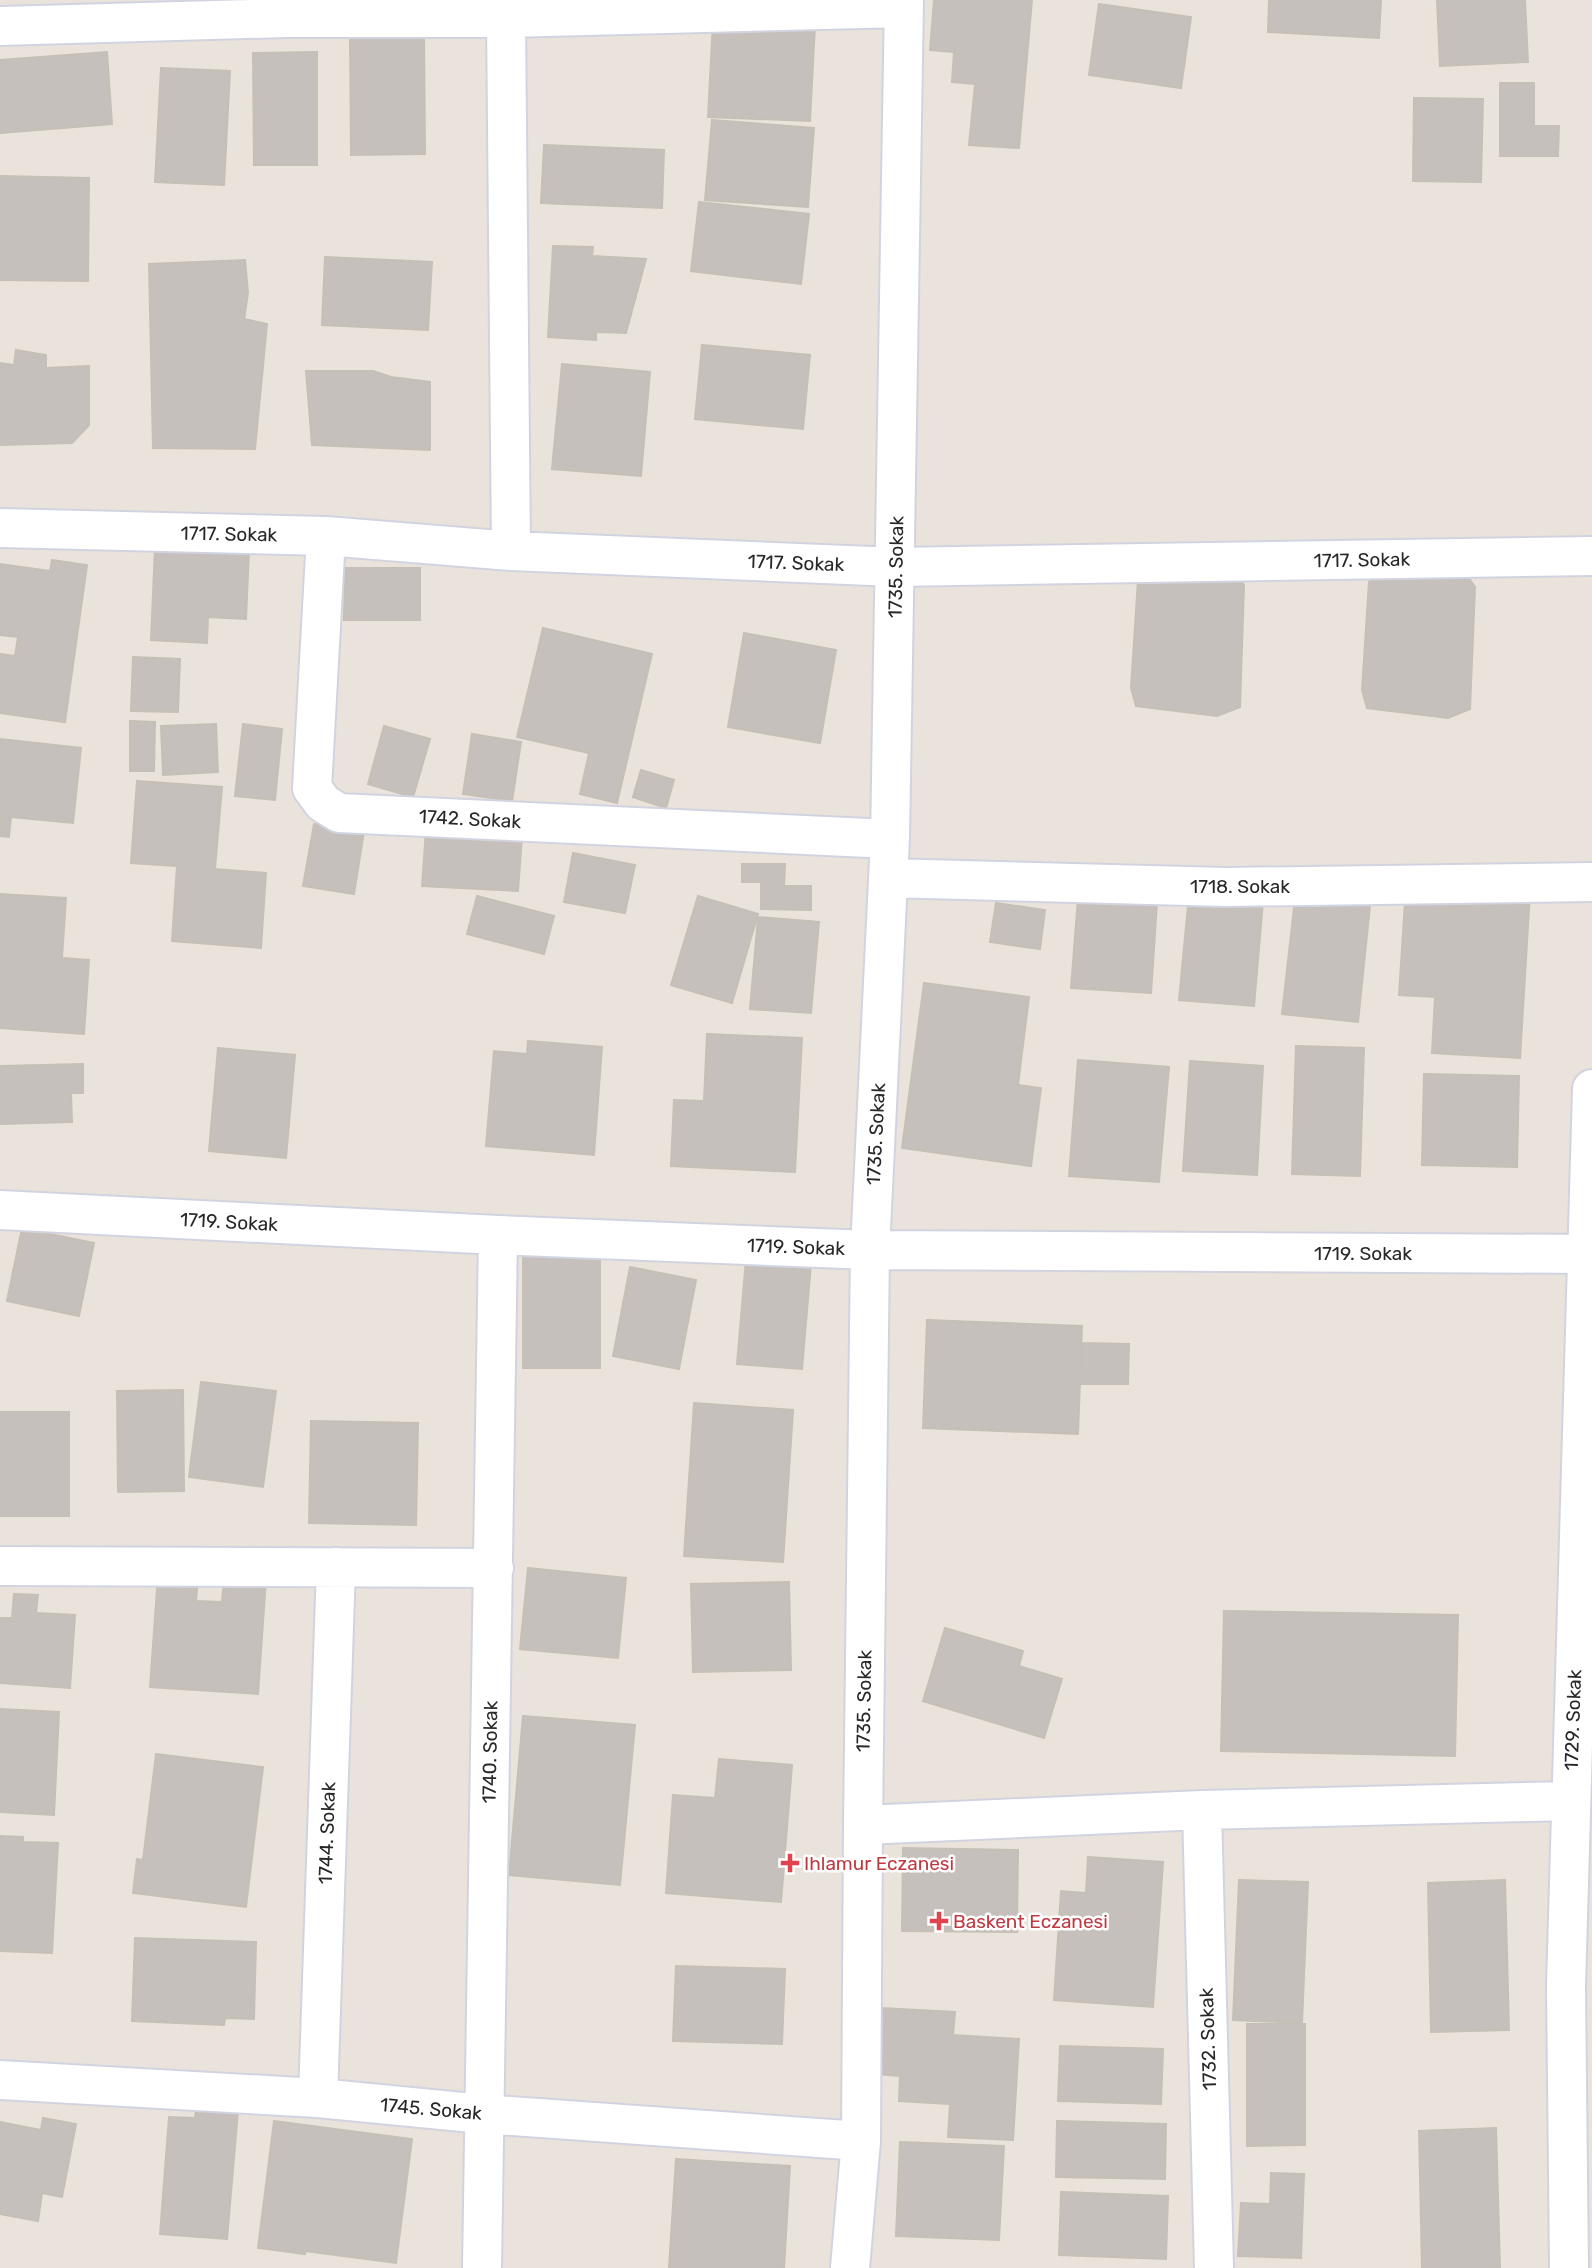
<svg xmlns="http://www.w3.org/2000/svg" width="1592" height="2268" font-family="Rubik,sans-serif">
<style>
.building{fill:#c5c0bb;stroke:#c5bfb5;stroke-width:2}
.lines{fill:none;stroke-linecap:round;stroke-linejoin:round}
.minor-casing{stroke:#d1d4e0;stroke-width:42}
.tertiary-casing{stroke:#d1d4e0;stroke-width:42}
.minor{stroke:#fff;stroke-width:38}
.tertiary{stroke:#fff;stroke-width:38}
.health-dot{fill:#e0444e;stroke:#fff;stroke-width:2.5}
.labels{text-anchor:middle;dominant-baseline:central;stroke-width:5;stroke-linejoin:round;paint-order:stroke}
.street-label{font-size:19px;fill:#282828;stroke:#fff}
.health-label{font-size:19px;fill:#be3a42;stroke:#fff;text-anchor:start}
</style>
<rect width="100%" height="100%" fill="#eae3db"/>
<path class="building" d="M 934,0 L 1032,0 L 1019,148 L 969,145 L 975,84 L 952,82 L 954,52 L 930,50 Z
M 1269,0 L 1381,0 L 1379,38 L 1268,32 Z
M 1437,0 L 1525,0 L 1528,62 L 1440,66 Z
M 1099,4 L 1191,17 L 1181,88 L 1089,75 Z
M 713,21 L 815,25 L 810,121 L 708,117 Z
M 424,34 L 425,154 L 351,155 L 350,35 Z
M 107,52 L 112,124 L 0,133 L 0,60 Z
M 317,52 L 317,165 L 254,165 L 253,53 Z
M 161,68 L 230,71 L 224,185 L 155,182 Z
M 1500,83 L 1534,83 L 1534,126 L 1559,126 L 1558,156 L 1500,156 Z
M 1414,98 L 1483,99 L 1481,182 L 1413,181 Z
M 712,120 L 814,128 L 808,207 L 705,200 Z
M 544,145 L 664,150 L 662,208 L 541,203 Z
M 0,176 L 89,178 L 88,281 L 0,280 Z
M 699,202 L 809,214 L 801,284 L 691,271 Z
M 553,246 L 593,247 L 592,256 L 646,259 L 626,333 L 596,332 L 596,340 L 548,337 Z
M 325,257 L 432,262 L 428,330 L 322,325 Z
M 245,260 L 248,293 L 244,319 L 267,324 L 255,449 L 153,448 L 149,264 Z
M 702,345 L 810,355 L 803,429 L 695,419 Z
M 16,350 L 46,355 L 46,368 L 89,366 L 89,425 L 72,443 L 0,445 L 0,363 L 14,365 Z
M 562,364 L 650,372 L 641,476 L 552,469 Z
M 306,371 L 373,371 L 391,377 L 430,382 L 430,450 L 312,445 Z
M 155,548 L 249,550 L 246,619 L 208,617 L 207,643 L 151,640 Z
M 52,560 L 87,565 L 65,722 L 0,713 L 0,654 L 15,656 L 18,637 L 0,635 L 0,564 L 50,571 Z
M 1379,567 L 1464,571 L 1475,587 L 1470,709 L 1448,718 L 1367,708 L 1362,690 L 1369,582 Z
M 345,568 L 420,568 L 420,620 L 344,620 Z
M 1233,569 L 1244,585 L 1240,707 L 1217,716 L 1136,706 L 1131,688 L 1138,580 Z
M 543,628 L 652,654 L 617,803 L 580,794 L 589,753 L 517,737 Z
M 744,633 L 836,650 L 820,743 L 728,727 Z
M 133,657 L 180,659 L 178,712 L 131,711 Z
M 130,721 L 155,722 L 154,771 L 130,771 Z
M 216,724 L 218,772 L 163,775 L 161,726 Z
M 243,724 L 282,729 L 275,800 L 235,796 Z
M 384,726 L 430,739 L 413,797 L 368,784 Z
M 472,734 L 521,742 L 512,801 L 463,794 Z
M 0,739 L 81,748 L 73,823 L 11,817 L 9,837 L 0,836 Z
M 641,770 L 674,780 L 666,808 L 633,797 Z
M 137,781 L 222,787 L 215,869 L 266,873 L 261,948 L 172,941 L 177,866 L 131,863 Z
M 314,824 L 364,831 L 354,894 L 303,886 Z
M 426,830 L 522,836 L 518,891 L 422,886 Z
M 573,853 L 635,865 L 625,913 L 564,902 Z
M 742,864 L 785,864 L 784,886 L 811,886 L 811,910 L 761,909 L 761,882 L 742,882 Z
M 1406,886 L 1530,893 L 1520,1058 L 1432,1053 L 1435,997 L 1399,995 Z
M 0,894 L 66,898 L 62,958 L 89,960 L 84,1034 L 0,1028 Z
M 1189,895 L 1263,901 L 1254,1006 L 1179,1000 Z
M 477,896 L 554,916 L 544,954 L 467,934 Z
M 698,896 L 758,914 L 732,1003 L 671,985 Z
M 1078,898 L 1157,903 L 1151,993 L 1071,988 Z
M 1295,899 L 1370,906 L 1358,1022 L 1282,1014 Z
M 996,903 L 1045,910 L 1040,949 L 990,942 Z
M 758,917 L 819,922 L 811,1013 L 750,1009 Z
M 924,983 L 1029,997 L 1018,1085 L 1041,1088 L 1031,1166 L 902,1148 Z
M 707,1034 L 802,1038 L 795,1172 L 671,1166 L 674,1100 L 704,1101 Z
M 528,1041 L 602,1047 L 594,1155 L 486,1146 L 494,1051 L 527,1054 Z
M 1296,1046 L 1364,1048 L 1360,1176 L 1292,1174 Z
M 218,1048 L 295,1055 L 286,1158 L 209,1151 Z
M 1078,1060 L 1169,1067 L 1159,1182 L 1069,1176 Z
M 1190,1061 L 1263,1066 L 1257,1175 L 1183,1171 Z
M 83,1064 L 83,1093 L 71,1093 L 72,1122 L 0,1124 L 0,1066 Z
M 1424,1074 L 1519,1076 L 1517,1167 L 1422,1165 Z
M 22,1228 L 94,1243 L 79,1316 L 7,1301 Z
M 523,1253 L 600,1253 L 600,1368 L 523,1368 Z
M 746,1259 L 811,1264 L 802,1369 L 737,1364 Z
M 630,1267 L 696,1280 L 679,1369 L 613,1356 Z
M 927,1320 L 1082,1326 L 1078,1434 L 923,1428 Z
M 1082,1343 L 1129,1344 L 1128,1384 L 1081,1384 Z
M 201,1382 L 276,1391 L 263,1487 L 189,1477 Z
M 183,1390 L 184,1491 L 118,1492 L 117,1391 Z
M 694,1403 L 793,1410 L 783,1562 L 684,1556 Z
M 0,1412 L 69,1412 L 69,1516 L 0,1516 Z
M 311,1421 L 418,1423 L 416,1525 L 309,1523 Z
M 528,1568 L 626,1578 L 618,1658 L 520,1649 Z
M 158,1575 L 198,1578 L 196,1601 L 222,1602 L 224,1577 L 266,1579 L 258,1694 L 150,1687 Z
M 789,1582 L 791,1670 L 693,1672 L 691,1584 Z
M 14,1594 L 38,1595 L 36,1613 L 75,1615 L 70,1688 L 0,1683 L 0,1618 L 12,1618 Z
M 1224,1611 L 1458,1615 L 1455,1756 L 1221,1751 Z
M 945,1628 L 1023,1651 L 1019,1666 L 1062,1679 L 1044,1738 L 923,1701 Z
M 0,1709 L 59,1712 L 54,1815 L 0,1812 Z
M 523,1716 L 635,1725 L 620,1885 L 509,1875 Z
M 156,1754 L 263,1767 L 246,1907 L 133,1893 L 137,1859 L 143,1860 Z
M 719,1759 L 792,1765 L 781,1902 L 666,1893 L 673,1795 L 715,1798 Z
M 0,1836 L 23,1837 L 23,1842 L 58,1843 L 52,1953 L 0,1951 Z
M 903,1848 L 1018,1850 L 1017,1932 L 902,1931 Z
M 1088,1857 L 1163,1862 L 1153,2007 L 1054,2000 L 1061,1891 L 1086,1893 Z
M 1239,1880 L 1308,1882 L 1302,2023 L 1233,2020 Z
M 1505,1880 L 1509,2030 L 1431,2032 L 1428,1883 Z
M 135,1938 L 256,1942 L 254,2019 L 225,2018 L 224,2025 L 132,2021 Z
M 676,1966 L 785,1969 L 782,2044 L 673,2041 Z
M 881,2008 L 955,2012 L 953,2035 L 1019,2039 L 1013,2140 L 948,2137 L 950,2104 L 899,2101 L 900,2076 L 877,2074 Z
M 1247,2024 L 1305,2024 L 1305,2145 L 1247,2146 Z
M 1060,2046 L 1163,2049 L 1161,2104 L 1058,2101 Z
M 196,2108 L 238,2111 L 227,2239 L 160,2234 L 169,2117 L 195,2118 Z
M 43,2118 L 76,2124 L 62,2197 L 42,2193 L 38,2221 L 0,2214 L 0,2122 L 41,2130 Z
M 274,2121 L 412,2139 L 396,2263 L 305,2251 L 305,2254 L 258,2248 Z
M 1057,2121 L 1166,2124 L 1165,2179 L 1056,2177 Z
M 1496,2128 L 1500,2268 L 1422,2268 L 1419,2131 Z
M 900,2142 L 1004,2146 L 999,2240 L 896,2236 Z
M 676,2159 L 790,2166 L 784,2268 L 669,2268 Z
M 1271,2173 L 1304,2174 L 1301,2258 L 1238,2256 L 1241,2203 L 1270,2204 Z
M 1061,2192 L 1168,2196 L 1166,2259 L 1059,2255 Z"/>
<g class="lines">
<defs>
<path id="minor" d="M 506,18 L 511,551
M 0,26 L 287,18 L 506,18 L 904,8
M 0,528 L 326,536 L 511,551 L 896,567 L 1592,556
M 326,536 L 312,788 L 323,803 L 339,813 L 890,839
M 888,878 L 1226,887 L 1592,882
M 0,1210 L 498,1235 L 870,1250 L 1592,1254
M 0,1566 L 494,1568
M 1202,1810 L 1214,2268
M 863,1825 L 1202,1810 L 1570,1801
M 0,2080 L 318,2098 L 483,2114 L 861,2141
M 318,2098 L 336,1567
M 482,2268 L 498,1235
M 850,2268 L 861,2141 L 863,1825 L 870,1250 L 890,839 L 904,0"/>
<path id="tertiary" d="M 1569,2268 L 1566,1986 L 1592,1089"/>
</defs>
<use href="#minor" class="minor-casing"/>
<use href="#tertiary" class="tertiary-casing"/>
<use href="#minor" class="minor"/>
<use href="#tertiary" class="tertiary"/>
</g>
<g class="health-dot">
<path d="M786.5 1852.5h7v7h7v7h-7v7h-7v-7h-7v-7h7z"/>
<path d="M935.5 1910.5h7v7h7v7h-7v7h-7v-7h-7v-7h7z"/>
</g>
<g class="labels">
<g class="street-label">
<text transform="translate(229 534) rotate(1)">1717. Sokak</text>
<text transform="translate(1362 560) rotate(-1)">1717. Sokak</text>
<text transform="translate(796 563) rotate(2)">1717. Sokak</text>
<text transform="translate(896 567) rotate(-89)">1735. Sokak</text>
<text transform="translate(470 819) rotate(3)">1742. Sokak</text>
<text x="1240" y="886">1718. Sokak</text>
<text transform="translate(876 1134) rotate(-87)">1735. Sokak</text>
<text transform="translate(229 1222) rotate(3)">1719. Sokak</text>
<text transform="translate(796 1247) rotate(2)">1719. Sokak</text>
<text x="1363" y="1253">1719. Sokak</text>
<text transform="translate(864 1701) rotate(-89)">1735. Sokak</text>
<text transform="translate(1573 1720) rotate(-88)">1729. Sokak</text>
<text transform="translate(490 1752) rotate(-89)">1740. Sokak</text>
<text transform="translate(327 1833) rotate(-88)">1744. Sokak</text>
<text transform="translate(1208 2039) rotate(-92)">1732. Sokak</text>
<text transform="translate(431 2109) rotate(5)">1745. Sokak</text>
</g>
<g class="health-label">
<text x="804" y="1863">Ihlamur Eczanesi</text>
<text x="953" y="1921">Baskent Eczanesi</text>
</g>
</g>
</svg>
